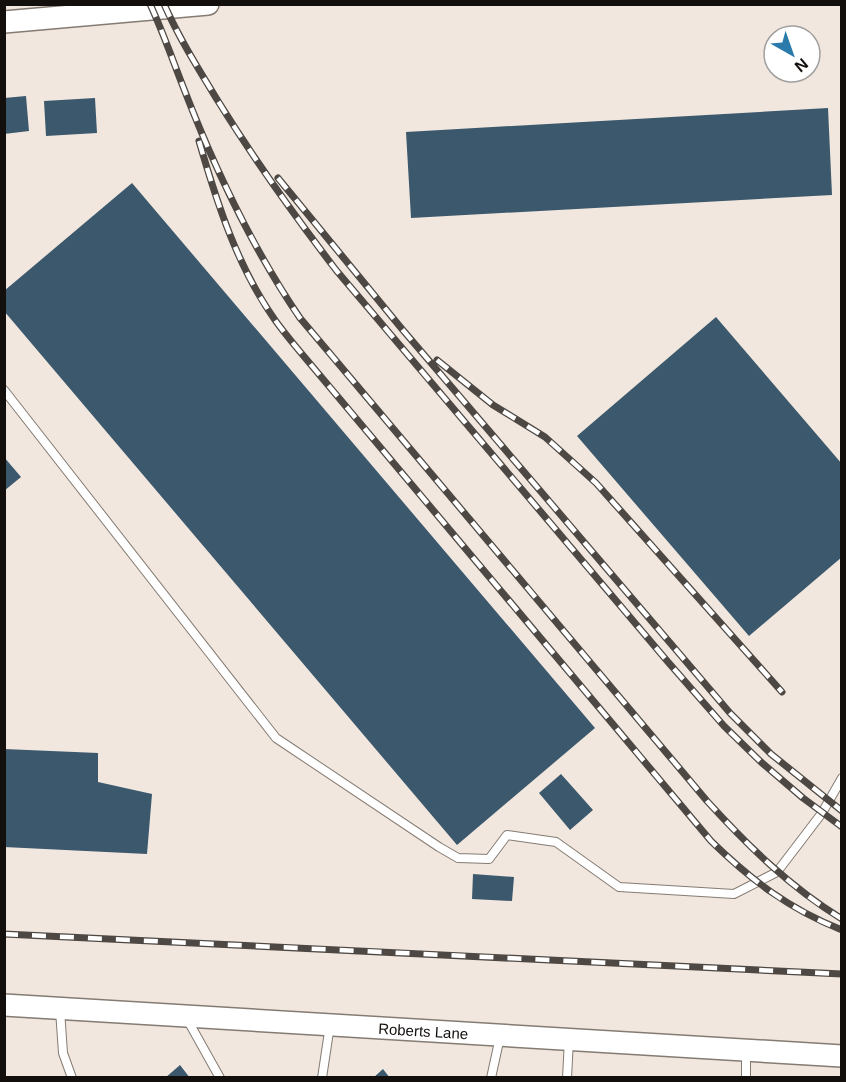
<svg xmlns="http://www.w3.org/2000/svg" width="846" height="1082" font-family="Arial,sans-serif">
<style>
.building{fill:#3b586d}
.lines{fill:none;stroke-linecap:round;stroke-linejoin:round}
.lane-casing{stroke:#847b73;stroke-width:10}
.secondary-casing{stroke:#847b73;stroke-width:24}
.lane{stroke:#fff;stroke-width:8}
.secondary{stroke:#fff;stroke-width:21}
.rail-casing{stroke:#4d4844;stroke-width:7}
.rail{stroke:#fff;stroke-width:4.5;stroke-dasharray:14;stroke-linecap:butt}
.labels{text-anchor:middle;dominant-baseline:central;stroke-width:6;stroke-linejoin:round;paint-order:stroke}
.street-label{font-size:15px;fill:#130f0d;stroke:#fff}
</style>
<rect width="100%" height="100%" fill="#f1e7de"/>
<path class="building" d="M 26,96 L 29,131 L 4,134 L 4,98 Z
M 95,98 L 97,133 L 46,136 L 44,101 Z
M 828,108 L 832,195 L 411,218 L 406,132 Z
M 132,183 L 595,728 L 457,845 L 4,311 L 4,291 Z
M 716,317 L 842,464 L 842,557 L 749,636 L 577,436 Z
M 4,457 L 21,477 L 4,491 Z
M 4,749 L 98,753 L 98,782 L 152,794 L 147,854 L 4,847 Z
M 561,774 L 593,810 L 570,830 L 539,793 Z
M 473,874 L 514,877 L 512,901 L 472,899 Z
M 180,1065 L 190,1078 L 165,1078 Z
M 383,1069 L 390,1078 L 373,1078 Z"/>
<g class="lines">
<defs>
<path id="lane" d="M 4,390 L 276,738 L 439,847 L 458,858 L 489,859 L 507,835 L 556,842 L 619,887 L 734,894 L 777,872 L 822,813 L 842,778
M 60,1010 L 63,1053 L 72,1078
M 187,1019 L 220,1078
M 746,1051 L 746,1078
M 322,1078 L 330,1025
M 491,1078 L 500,1037
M 567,1078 L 569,1040"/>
<g id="secondary">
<path d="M 4,22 L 208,4"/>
<path id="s1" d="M 4,1005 L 842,1056"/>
</g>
</defs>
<use href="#lane" class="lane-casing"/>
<use href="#secondary" class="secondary-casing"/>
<use href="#lane" class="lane"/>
<use href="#secondary" class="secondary"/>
<defs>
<path id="rail" d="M 150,4 C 163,32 173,61 184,89 C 214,167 253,249 300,318 L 707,801 C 748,846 790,887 842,919
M 164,4 C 179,38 199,70 218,101 C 254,159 294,215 336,270 L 668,662 L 724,726 L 761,762 L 803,798 L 842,827
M 199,141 C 217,203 237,266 275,320 C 285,334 296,347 307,360 L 711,841 C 751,880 789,909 842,930
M 278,178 L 402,329 L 730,713 L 771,754 L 842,811
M 437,360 L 493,405 L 545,437 L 596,483 L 782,692
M 4,934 L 842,974"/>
</defs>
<use href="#rail" class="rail-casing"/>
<use href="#rail" class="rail"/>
</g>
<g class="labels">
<g class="street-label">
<text stroke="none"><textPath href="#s1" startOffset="420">Roberts Lane</textPath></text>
</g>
</g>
<rect width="846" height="1082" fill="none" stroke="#130f0d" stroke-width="12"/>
<g transform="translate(792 54) rotate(140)"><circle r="28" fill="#ffffff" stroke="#a19f9e" stroke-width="1.5"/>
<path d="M0-4.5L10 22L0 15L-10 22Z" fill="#2a7aab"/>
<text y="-9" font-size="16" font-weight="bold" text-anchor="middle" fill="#130f0d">N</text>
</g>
</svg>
